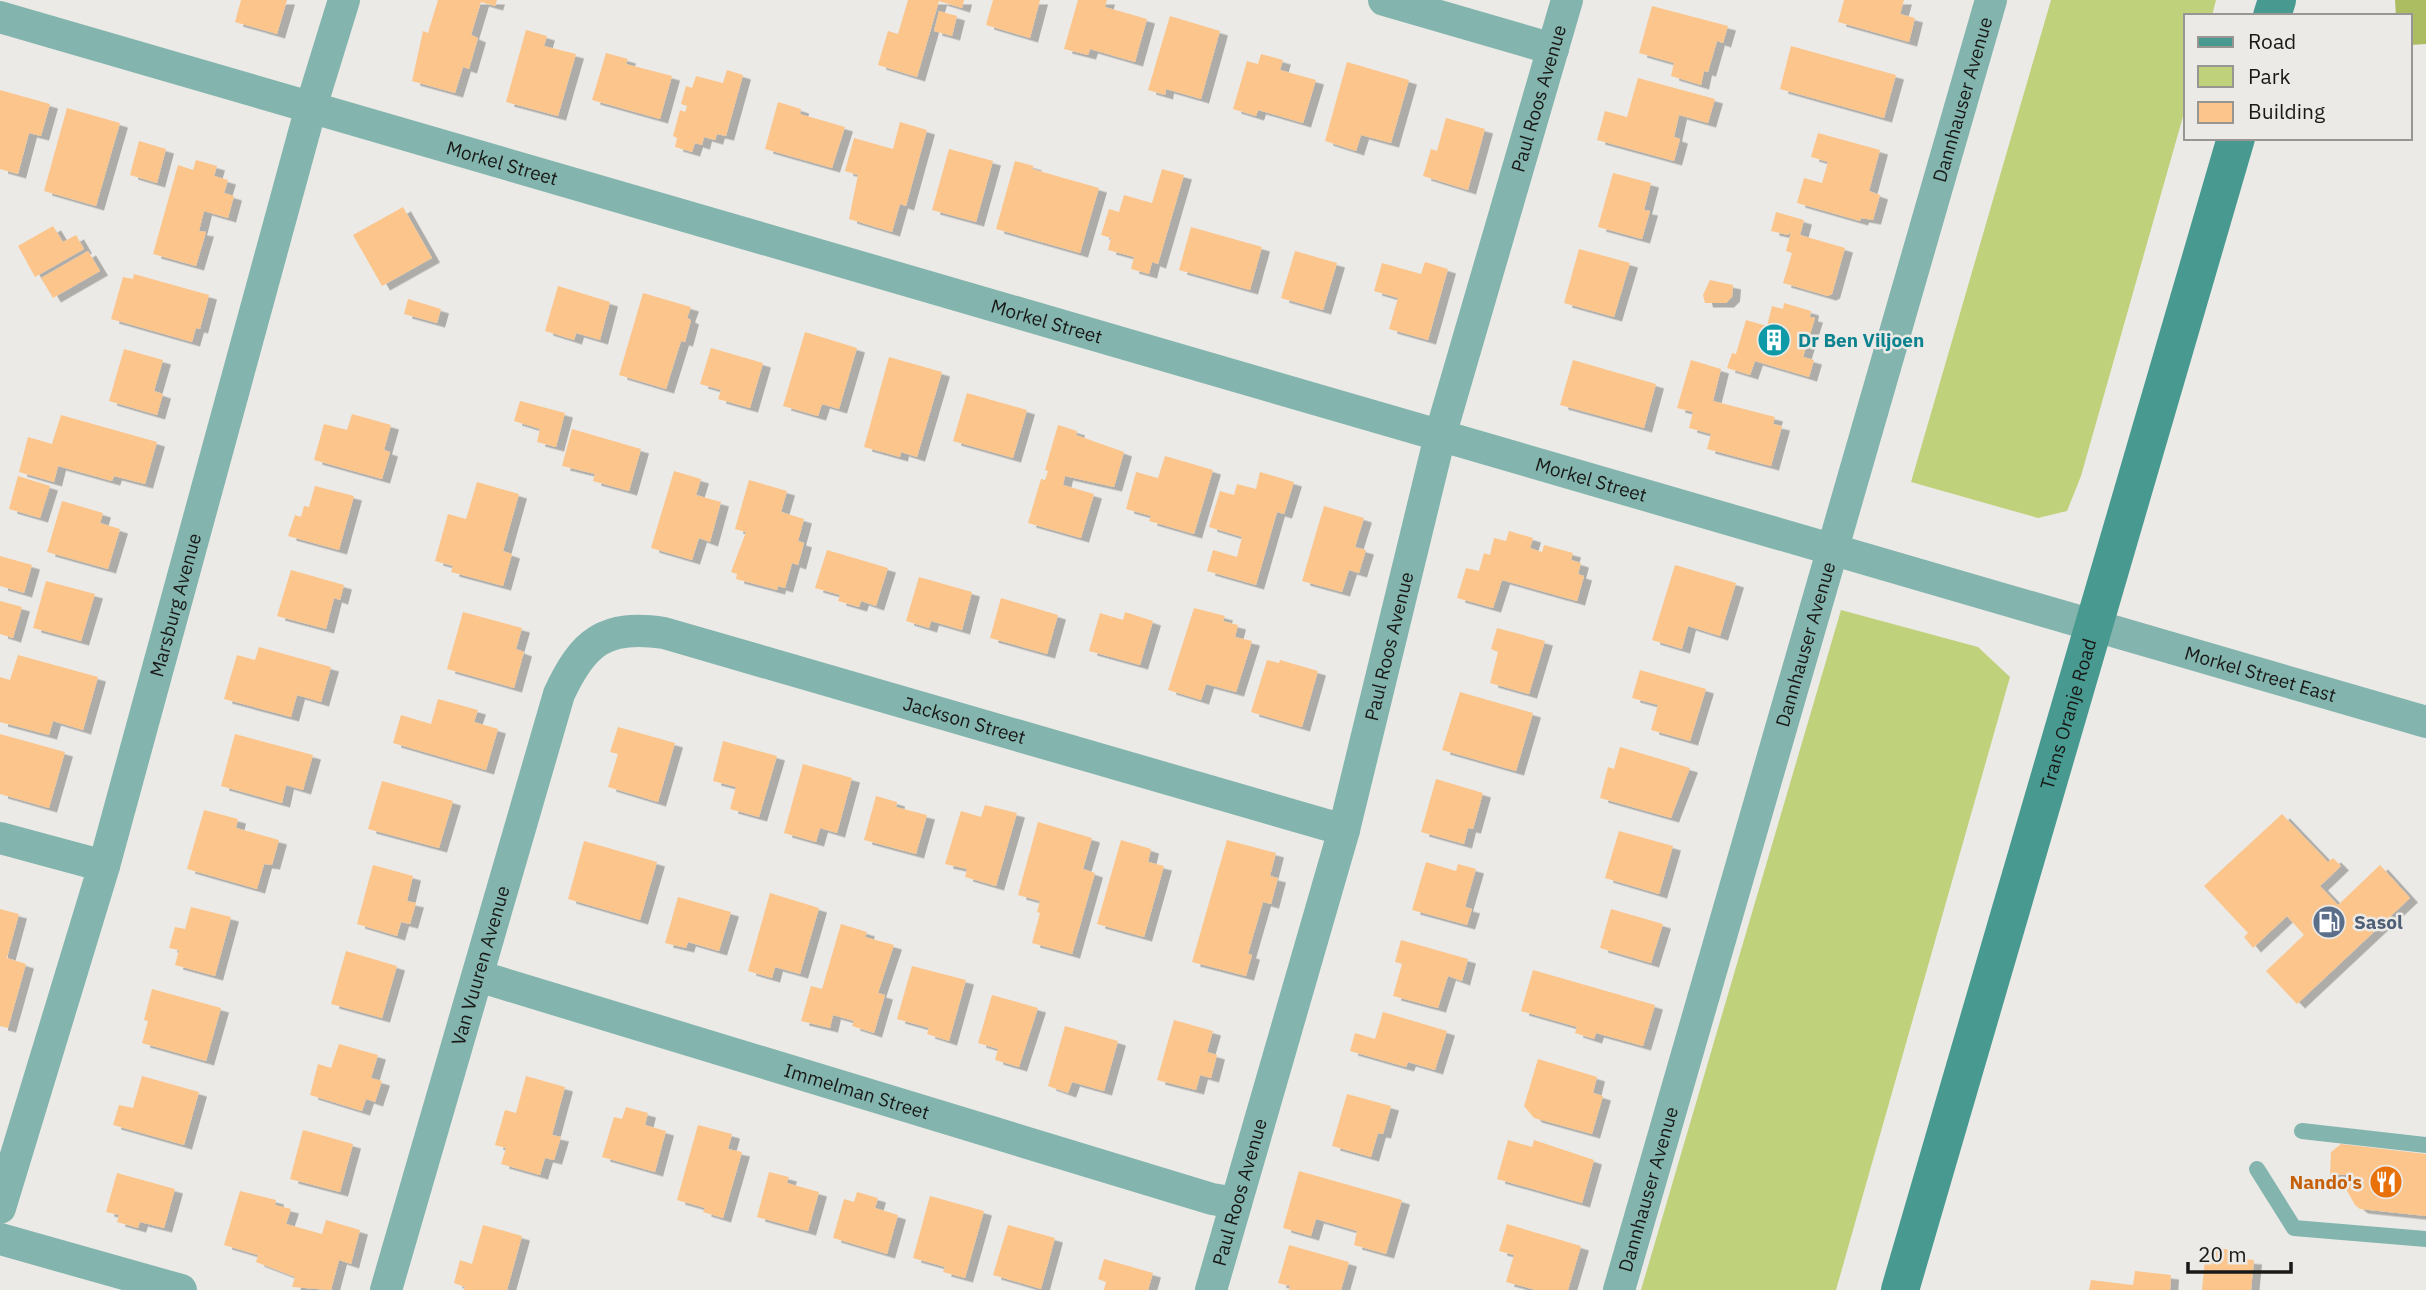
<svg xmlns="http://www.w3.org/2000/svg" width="2426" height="1290" font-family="'IBM Plex Sans',sans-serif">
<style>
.green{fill:#c0d17c}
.forest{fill:#abbc61}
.building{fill:#fbc58c;filter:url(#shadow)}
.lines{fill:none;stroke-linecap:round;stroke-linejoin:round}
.service{stroke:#83b5ae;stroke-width:16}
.minor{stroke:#83b5ae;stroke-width:32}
.secondary{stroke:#489a91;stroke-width:38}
.labels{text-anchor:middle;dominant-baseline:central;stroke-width:5;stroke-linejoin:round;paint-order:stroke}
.street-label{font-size:19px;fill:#191917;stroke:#eceae6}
.culture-label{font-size:19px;font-weight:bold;fill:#0d838f;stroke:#eceae6;text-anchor:start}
.service-label{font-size:19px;font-weight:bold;fill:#4e5e75;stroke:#eceae6;text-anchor:start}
.food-label{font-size:19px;font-weight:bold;fill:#c56008;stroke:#eceae6;text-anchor:end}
</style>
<defs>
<filter id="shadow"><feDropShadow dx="8" dy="4.5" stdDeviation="0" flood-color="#0004"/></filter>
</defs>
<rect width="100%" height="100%" fill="#eceae6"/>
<path class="green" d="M 2051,0 L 2216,0 L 2212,16 L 2186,16 L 2186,106 L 2081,476 L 2067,511 L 2038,518 L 1911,482 Z
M 1841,610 L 1978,647 L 2010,677 L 1836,1290 L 1641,1290 Z"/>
<path class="forest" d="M 2395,0 L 2426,0 L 2426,44 L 2410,45 L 2410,16 L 2396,16 Z"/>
<path class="building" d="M 241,0 L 287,0 L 277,34 L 235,22 Z
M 438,0 L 497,0 L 495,6 L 481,2 L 471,35 L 478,38 L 469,69 L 463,67 L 455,93 L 412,81 L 423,31 L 428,33 Z
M 908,0 L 964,0 L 962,8 L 939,1 L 917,77 L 878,65 L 888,31 L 898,34 Z
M 993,0 L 1040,0 L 1030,38 L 986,25 Z
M 1078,0 L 1107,0 L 1105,7 L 1147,19 L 1135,62 L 1090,49 L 1088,55 L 1064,49 Z
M 1844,0 L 1904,0 L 1900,14 L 1915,18 L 1909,42 L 1838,22 Z
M 1652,6 L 1728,26 L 1723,43 L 1717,41 L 1708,72 L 1704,71 L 1701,85 L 1671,76 L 1674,63 L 1639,53 Z
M 939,11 L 957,16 L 952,36 L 934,31 Z
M 1170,16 L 1220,31 L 1201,99 L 1166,89 L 1165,95 L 1148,90 Z
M 526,30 L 547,36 L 544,46 L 576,54 L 558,116 L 506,102 Z
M 1791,46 L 1896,75 L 1884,118 L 1780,89 Z
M 606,53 L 628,59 L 626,64 L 672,76 L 660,119 L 592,100 Z
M 1261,54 L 1283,60 L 1280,70 L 1316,80 L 1303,123 L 1258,110 L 1256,116 L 1233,109 L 1247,61 L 1258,64 Z
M 1347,62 L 1409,80 L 1391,143 L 1361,135 L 1356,151 L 1325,141 Z
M 727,70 L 743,75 L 726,136 L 717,134 L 715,140 L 704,137 L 702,145 L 695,143 L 692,152 L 675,147 L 677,138 L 673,136 L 680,110 L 685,112 L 687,106 L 681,104 L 686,86 L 692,88 L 696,76 L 723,83 Z
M 1638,78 L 1715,99 L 1708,123 L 1679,115 L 1674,137 L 1680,139 L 1674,161 L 1597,140 L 1605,111 L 1627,117 Z
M 0,90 L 50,104 L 41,136 L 29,133 L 18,174 L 0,169 Z
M 778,102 L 801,109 L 800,114 L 845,127 L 832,168 L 765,149 Z
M 67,108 L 120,123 L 96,206 L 44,191 Z
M 1446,118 L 1485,129 L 1468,190 L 1423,176 L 1431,149 L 1437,151 Z
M 900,122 L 927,130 L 906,206 L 900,204 L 892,232 L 849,219 L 858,175 L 845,171 L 854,138 L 893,149 Z
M 1818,133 L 1880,150 L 1869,191 L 1880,195 L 1873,220 L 1861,218 L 1860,221 L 1797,203 L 1804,178 L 1822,183 L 1828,162 L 1811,157 Z
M 139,141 L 166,149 L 157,183 L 130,175 Z
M 949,149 L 993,161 L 976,222 L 932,210 Z
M 196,160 L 217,166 L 214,176 L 228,180 L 224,193 L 234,196 L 228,218 L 204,211 L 199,231 L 206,232 L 196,266 L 153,254 L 178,165 L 193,170 Z
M 1015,161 L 1034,166 L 1032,169 L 1099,188 L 1080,253 L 996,229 Z
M 1162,169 L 1184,175 L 1158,264 L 1152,262 L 1149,274 L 1131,269 L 1134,257 L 1108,250 L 1111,238 L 1101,235 L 1109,209 L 1119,212 L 1124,195 L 1152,203 Z
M 1613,173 L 1651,183 L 1644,210 L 1650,211 L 1642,239 L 1598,227 Z
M 403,207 L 432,258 L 382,286 L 353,235 Z
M 1776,212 L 1804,220 L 1800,235 L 1845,248 L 1832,294 L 1828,296 L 1783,283 L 1792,253 L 1786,251 L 1791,232 L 1788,235 L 1771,231 Z
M 53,226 L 63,242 L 76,235 L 84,249 L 35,277 L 18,246 Z
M 1191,227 L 1262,247 L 1250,290 L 1179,270 Z
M 1579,249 L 1630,263 L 1614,317 L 1564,303 Z
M 88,251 L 100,271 L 53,298 L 41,278 Z
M 1295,251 L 1337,263 L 1323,310 L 1281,298 Z
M 1425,262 L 1448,269 L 1428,340 L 1389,329 L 1398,298 L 1374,291 L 1382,263 L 1421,274 Z
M 134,274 L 209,295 L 200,329 L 196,328 L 192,342 L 111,319 L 123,277 L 133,279 Z
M 1710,280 L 1733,285 L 1732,297 L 1726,303 L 1705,303 L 1703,295 Z
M 558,286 L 610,302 L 600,340 L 576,333 L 574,340 L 545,331 Z
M 643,293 L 691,307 L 687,318 L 691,320 L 685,342 L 681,341 L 666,389 L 619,375 Z
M 408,299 L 441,309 L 437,323 L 404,314 Z
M 1784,303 L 1811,311 L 1810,317 L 1815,318 L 1803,357 L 1814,360 L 1809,377 L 1755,361 L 1750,375 L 1727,368 L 1732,353 L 1736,354 L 1746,320 L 1767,326 L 1772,306 L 1783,309 Z
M 805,332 L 857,348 L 839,409 L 822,404 L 818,416 L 783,406 Z
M 711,348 L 763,363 L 750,408 L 718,399 L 721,390 L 700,384 Z
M 124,349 L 163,360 L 154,391 L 163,394 L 157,415 L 109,401 Z
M 889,357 L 942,372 L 917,457 L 901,452 L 900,457 L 864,447 Z
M 1573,360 L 1656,384 L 1644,428 L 1560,405 Z
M 1691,360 L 1721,369 L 1713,401 L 1775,417 L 1773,424 L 1782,426 L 1771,466 L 1707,449 L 1711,434 L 1689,428 L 1693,412 L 1677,408 Z
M 967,393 L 1027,410 L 1013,458 L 953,441 Z
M 520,401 L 565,413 L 556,447 L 537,442 L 540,429 L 514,421 Z
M 352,414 L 391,425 L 384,450 L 390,452 L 382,479 L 314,460 L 324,424 L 347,430 Z
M 61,415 L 157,442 L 145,484 L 114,476 L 112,481 L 58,466 L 54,482 L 19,472 L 28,437 L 52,444 Z
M 1058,425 L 1077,431 L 1076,435 L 1124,452 L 1114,487 L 1065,476 L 1063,485 L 1094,494 L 1081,538 L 1028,523 L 1041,479 L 1045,480 L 1048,471 L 1045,470 Z
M 572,429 L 641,449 L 629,491 L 593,481 L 595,474 L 562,466 Z
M 1165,456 L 1213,470 L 1194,534 L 1149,521 L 1151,516 L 1126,509 L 1136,472 L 1158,478 Z
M 674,471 L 701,479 L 696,495 L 721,502 L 710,542 L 699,538 L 692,560 L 651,548 Z
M 1260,472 L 1294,482 L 1284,514 L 1277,512 L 1256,585 L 1207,571 L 1213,550 L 1237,557 L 1242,537 L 1209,527 L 1220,491 L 1234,495 L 1237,484 L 1256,489 Z
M 18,476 L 50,486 L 40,518 L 9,509 Z
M 749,480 L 787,491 L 781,512 L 804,519 L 798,541 L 804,543 L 798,565 L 792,563 L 785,588 L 778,586 L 777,590 L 736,579 L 737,574 L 731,572 L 746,532 L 735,529 Z
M 477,482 L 519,494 L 503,551 L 512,554 L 503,586 L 451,572 L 453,566 L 435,561 L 448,514 L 466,519 Z
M 315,486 L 354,496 L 339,550 L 288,536 L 295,515 L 301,517 L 304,506 L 309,507 Z
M 62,501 L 103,513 L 100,523 L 120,529 L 108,569 L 47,552 Z
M 1324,506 L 1364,518 L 1355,547 L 1366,550 L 1359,573 L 1349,570 L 1342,592 L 1302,581 Z
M 1509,531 L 1533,538 L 1530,548 L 1542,552 L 1544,545 L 1573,553 L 1571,560 L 1581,563 L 1578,574 L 1584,576 L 1577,601 L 1502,580 L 1493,608 L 1457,598 L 1466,568 L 1479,571 L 1484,553 L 1490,555 L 1494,538 L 1506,541 Z
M 827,550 L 888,568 L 876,606 L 861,601 L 859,607 L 838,601 L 840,595 L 815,588 Z
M 0,556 L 32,565 L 24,593 L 0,586 Z
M 1675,565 L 1736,583 L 1720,636 L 1688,626 L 1682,649 L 1652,640 Z
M 291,570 L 344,585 L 340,600 L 334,598 L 326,629 L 277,616 Z
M 919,577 L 972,592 L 962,630 L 931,621 L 929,628 L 906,621 Z
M 46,581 L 95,594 L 81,641 L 33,628 Z
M 1001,598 L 1058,615 L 1047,654 L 990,638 Z
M 0,601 L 22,607 L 13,638 L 0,634 Z
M 1194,608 L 1225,616 L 1223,621 L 1238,625 L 1235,637 L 1252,641 L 1236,692 L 1206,684 L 1201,700 L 1168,690 Z
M 463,612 L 522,628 L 516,649 L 524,652 L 514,688 L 447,669 Z
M 1125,612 L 1153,621 L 1140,665 L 1089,651 L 1100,613 L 1123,620 Z
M 1497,628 L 1545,641 L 1529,694 L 1490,683 L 1498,652 L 1491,649 Z
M 259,647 L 331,667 L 321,702 L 297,695 L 291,717 L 224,699 L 237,655 L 255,660 Z
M 18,655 L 98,677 L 83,730 L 53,721 L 49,735 L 0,722 L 0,677 L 10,680 Z
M 1267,660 L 1279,663 L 1280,660 L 1318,671 L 1302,727 L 1251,712 Z
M 1640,670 L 1706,689 L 1690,741 L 1651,730 L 1658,705 L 1632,698 Z
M 1460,692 L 1533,713 L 1516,771 L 1442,750 Z
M 438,699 L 478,710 L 474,722 L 498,729 L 486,770 L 393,743 L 401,715 L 431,724 Z
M 618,727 L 675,743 L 658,802 L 608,787 L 618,754 L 610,752 Z
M 0,734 L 65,752 L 49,808 L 0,794 Z
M 235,734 L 313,755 L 303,790 L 286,785 L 282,803 L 221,786 Z
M 723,741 L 777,756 L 759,817 L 730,809 L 736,787 L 713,781 Z
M 1620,747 L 1690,768 L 1671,818 L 1600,798 L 1608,767 L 1614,769 Z
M 803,764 L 852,778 L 837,833 L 820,828 L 816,842 L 784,833 Z
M 1436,779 L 1483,793 L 1473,829 L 1468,828 L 1464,844 L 1421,832 Z
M 382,781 L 453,801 L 439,848 L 368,829 Z
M 876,796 L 897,802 L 896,807 L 927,815 L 916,854 L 864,840 Z
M 985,805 L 1017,813 L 996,886 L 965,877 L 967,869 L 945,864 L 961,811 L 981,817 Z
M 204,810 L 238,819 L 236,828 L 279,840 L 272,865 L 264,864 L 257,889 L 187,869 Z
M 2282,814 L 2328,862 L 2333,858 L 2341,866 L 2320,886 L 2338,905 L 2380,865 L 2410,898 L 2297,1004 L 2266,971 L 2304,935 L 2287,916 L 2253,948 L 2244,937 L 2248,933 L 2204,886 Z
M 1038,822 L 1092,838 L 1083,869 L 1095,873 L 1072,954 L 1032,943 L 1040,913 L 1037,912 L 1040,901 L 1018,895 Z
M 1619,831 L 1673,846 L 1659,894 L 1605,878 Z
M 1121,840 L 1151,849 L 1148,862 L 1164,866 L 1144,937 L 1097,924 Z
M 1227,840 L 1276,853 L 1270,876 L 1278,878 L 1271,904 L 1263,902 L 1248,954 L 1252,955 L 1246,976 L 1192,962 Z
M 584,841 L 657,862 L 640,920 L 568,899 Z
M 1426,862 L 1456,871 L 1458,864 L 1476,869 L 1465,907 L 1472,909 L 1467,925 L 1412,910 Z
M 373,865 L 413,876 L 407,901 L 416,903 L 410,924 L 401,922 L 397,936 L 357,924 Z
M 770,893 L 819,908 L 800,974 L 775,967 L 772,978 L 748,971 Z
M 678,897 L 731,912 L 719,951 L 688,942 L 686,948 L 665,943 Z
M 191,907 L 231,917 L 215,976 L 175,965 L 179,950 L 169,948 L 175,927 L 185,929 Z
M 0,909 L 19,914 L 7,958 L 26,964 L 8,1028 L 0,1026 Z
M 1611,909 L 1663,924 L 1651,963 L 1600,948 Z
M 841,924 L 867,932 L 865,937 L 894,945 L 878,993 L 885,995 L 874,1033 L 852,1026 L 854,1021 L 833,1015 L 830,1028 L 801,1021 L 811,986 L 822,989 Z
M 1401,940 L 1468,959 L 1462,981 L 1448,976 L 1438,1008 L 1393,996 L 1402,964 L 1395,962 Z
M 346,951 L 397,966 L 382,1018 L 331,1004 Z
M 912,966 L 966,980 L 949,1041 L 927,1034 L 929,1028 L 897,1019 Z
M 1533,970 L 1655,1005 L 1643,1046 L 1596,1033 L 1594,1039 L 1575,1033 L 1577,1027 L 1521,1011 Z
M 152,989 L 221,1008 L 206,1061 L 142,1043 L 148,1021 L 144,1020 Z
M 992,995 L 1038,1008 L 1019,1067 L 995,1060 L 998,1049 L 978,1043 Z
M 1383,1012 L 1447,1031 L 1435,1070 L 1408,1062 L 1406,1067 L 1350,1051 L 1355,1033 L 1375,1039 Z
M 1174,1020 L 1213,1031 L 1207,1052 L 1217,1055 L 1211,1078 L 1200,1075 L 1196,1090 L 1157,1080 Z
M 1065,1026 L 1118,1041 L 1104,1091 L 1072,1082 L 1068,1093 L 1048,1086 Z
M 339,1044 L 378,1055 L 371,1078 L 382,1081 L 375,1102 L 366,1099 L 362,1111 L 310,1095 L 318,1064 L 331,1068 Z
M 1538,1059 L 1597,1077 L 1593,1093 L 1603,1096 L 1592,1134 L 1534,1118 L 1524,1106 Z
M 142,1076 L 199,1092 L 184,1145 L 113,1125 L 119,1105 L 133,1108 Z
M 526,1076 L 565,1087 L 552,1135 L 561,1137 L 554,1160 L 545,1158 L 540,1175 L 501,1164 L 506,1148 L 495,1145 L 505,1110 L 516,1113 Z
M 1347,1094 L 1391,1106 L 1383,1134 L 1378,1133 L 1371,1157 L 1332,1146 Z
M 626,1107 L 648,1113 L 645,1125 L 666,1131 L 655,1172 L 602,1157 L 614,1117 L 622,1119 Z
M 698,1125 L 732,1134 L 728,1149 L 742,1152 L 723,1218 L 703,1212 L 705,1208 L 677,1200 Z
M 303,1130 L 353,1144 L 340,1192 L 290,1179 Z
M 1508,1140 L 1532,1147 L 1534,1140 L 1594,1160 L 1582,1203 L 1497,1179 Z
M 2341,1144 L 2426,1154 L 2426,1216 L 2360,1209 L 2355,1205 L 2346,1189 L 2347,1175 L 2330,1175 L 2331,1152 Z
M 1299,1171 L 1402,1200 L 1386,1254 L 1354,1245 L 1357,1231 L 1316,1219 L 1311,1236 L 1283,1228 Z
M 769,1172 L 789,1177 L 787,1183 L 819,1192 L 808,1231 L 757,1217 Z
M 117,1173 L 175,1189 L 164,1228 L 140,1222 L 138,1228 L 117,1222 L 119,1215 L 106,1212 Z
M 240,1191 L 276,1200 L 275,1205 L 291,1209 L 286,1224 L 322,1234 L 326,1220 L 360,1230 L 351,1264 L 339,1260 L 331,1290 L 292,1287 L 295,1277 L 256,1262 L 258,1255 L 224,1245 Z
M 857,1192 L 878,1198 L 875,1208 L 898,1215 L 887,1254 L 833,1238 L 844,1199 L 854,1202 Z
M 930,1196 L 984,1211 L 965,1278 L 943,1272 L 945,1267 L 913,1258 Z
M 1507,1224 L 1581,1246 L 1568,1290 L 1536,1290 L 1506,1282 L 1514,1255 L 1499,1251 Z
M 483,1225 L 522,1236 L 507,1290 L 464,1290 L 465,1287 L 454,1283 L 460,1260 L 472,1264 Z
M 1008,1225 L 1055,1238 L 1041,1289 L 993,1275 Z
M 1289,1245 L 1349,1262 L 1341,1290 L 1289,1290 L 1290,1286 L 1278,1283 Z
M 2206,1247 L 2234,1250 L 2233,1258 L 2254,1260 L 2251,1290 L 2202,1290 Z
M 1104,1259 L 1153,1273 L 1148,1290 L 1104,1290 L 1106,1282 L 1098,1279 Z
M 2135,1271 L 2171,1275 L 2170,1290 L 2089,1290 L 2091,1280 L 2133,1285 Z"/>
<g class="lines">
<path class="service" d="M 2302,1131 L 2426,1145
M 2257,1169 L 2294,1228 L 2426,1239"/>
<g class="minor">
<path d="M 1384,0 L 1553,49"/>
<path id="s1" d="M 0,17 L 2426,722"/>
<path d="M 0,838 L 104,866"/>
<path id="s2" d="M 478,976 L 1212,1199 L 1236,1203"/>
<path id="s3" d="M 0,1208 L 104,866 L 311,107 L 344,0"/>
<path d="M 0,1239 L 181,1290"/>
<path id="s4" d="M 386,1290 L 559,694 C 583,642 605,624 664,633 L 1344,830"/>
<path id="s5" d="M 1211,1290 L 1344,830 L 1440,436 L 1567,0"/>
<path id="s6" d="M 1619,1290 L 1991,0"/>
</g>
<g class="secondary">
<path d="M 2272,16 L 2277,0"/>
<path id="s7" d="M 1900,1290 L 2236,138"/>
</g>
</g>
<defs>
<symbol id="building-disc" viewBox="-11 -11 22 22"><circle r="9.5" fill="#0f9aa8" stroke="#eceae6"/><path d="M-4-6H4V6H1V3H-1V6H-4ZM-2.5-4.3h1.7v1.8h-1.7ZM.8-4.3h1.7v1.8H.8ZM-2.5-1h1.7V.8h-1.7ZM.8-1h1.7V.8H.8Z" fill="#fff"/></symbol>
<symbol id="fuel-disc" viewBox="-11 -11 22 22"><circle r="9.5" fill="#5c6f8a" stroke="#eceae6"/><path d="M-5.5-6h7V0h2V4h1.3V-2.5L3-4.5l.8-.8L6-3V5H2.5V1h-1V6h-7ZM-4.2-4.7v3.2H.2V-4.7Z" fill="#fff"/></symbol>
<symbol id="restaurant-disc" viewBox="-11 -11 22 22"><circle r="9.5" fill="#e8710a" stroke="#eceae6"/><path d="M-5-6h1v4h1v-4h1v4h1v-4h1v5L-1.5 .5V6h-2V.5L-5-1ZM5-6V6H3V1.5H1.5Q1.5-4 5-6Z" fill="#fff"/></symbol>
</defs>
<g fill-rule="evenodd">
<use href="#building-disc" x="1755" y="321" width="38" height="38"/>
<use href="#fuel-disc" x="2310" y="903" width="38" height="38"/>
<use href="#restaurant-disc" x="2367" y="1163" width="38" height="38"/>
</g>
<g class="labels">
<g class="street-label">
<text stroke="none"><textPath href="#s5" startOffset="1236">Paul Roos Avenue</textPath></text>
<text stroke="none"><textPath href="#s6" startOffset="1239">Dannhauser Avenue</textPath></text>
<text stroke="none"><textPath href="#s1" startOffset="523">Morkel Street</textPath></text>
<text stroke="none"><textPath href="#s1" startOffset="1090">Morkel Street</textPath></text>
<text stroke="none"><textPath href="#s1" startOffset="1657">Morkel Street</textPath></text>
<text stroke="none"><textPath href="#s3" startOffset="628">Marsburg Avenue</textPath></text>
<text stroke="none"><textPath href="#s5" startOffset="668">Paul Roos Avenue</textPath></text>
<text stroke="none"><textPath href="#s6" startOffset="672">Dannhauser Avenue</textPath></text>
<text stroke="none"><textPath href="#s1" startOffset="2354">Morkel Street East</textPath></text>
<text stroke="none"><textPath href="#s7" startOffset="600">Trans Oranje Road</textPath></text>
<text stroke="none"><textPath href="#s4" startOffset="1068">Jackson Street</textPath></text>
<text stroke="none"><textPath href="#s4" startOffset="338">Van Vuuren Avenue</textPath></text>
<text stroke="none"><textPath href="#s2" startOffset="396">Immelman Street</textPath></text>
<text stroke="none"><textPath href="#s6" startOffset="105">Dannhauser Avenue</textPath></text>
<text stroke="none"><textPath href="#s5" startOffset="102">Paul Roos Avenue</textPath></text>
</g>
<g class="culture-label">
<text x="1798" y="340">Dr Ben Viljoen</text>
</g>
<g class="service-label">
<text x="2354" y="922">Sasol</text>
</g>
<g class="food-label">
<text x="2362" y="1182">Nando's</text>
</g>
</g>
<rect x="2184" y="14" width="228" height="126" fill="#eceae6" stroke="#989693" stroke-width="2"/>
<rect x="2198" y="37" width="35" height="10" fill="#489a91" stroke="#989693" stroke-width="2"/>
<text x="2248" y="49" font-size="21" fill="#191917">Road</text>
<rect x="2198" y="66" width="35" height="21" fill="#c0d17c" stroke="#989693" stroke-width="2"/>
<text x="2248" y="84" font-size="21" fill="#191917">Park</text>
<rect x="2198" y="102" width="35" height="21" fill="#fbc58c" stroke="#989693" stroke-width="2"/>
<text x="2248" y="119" font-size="21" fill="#191917">Building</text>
<path d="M2188 1262v10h103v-10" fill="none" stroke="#191917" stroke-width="3.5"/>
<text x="2198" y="1262" font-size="21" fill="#191917" stroke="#eceae6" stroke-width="5" paint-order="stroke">20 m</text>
</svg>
